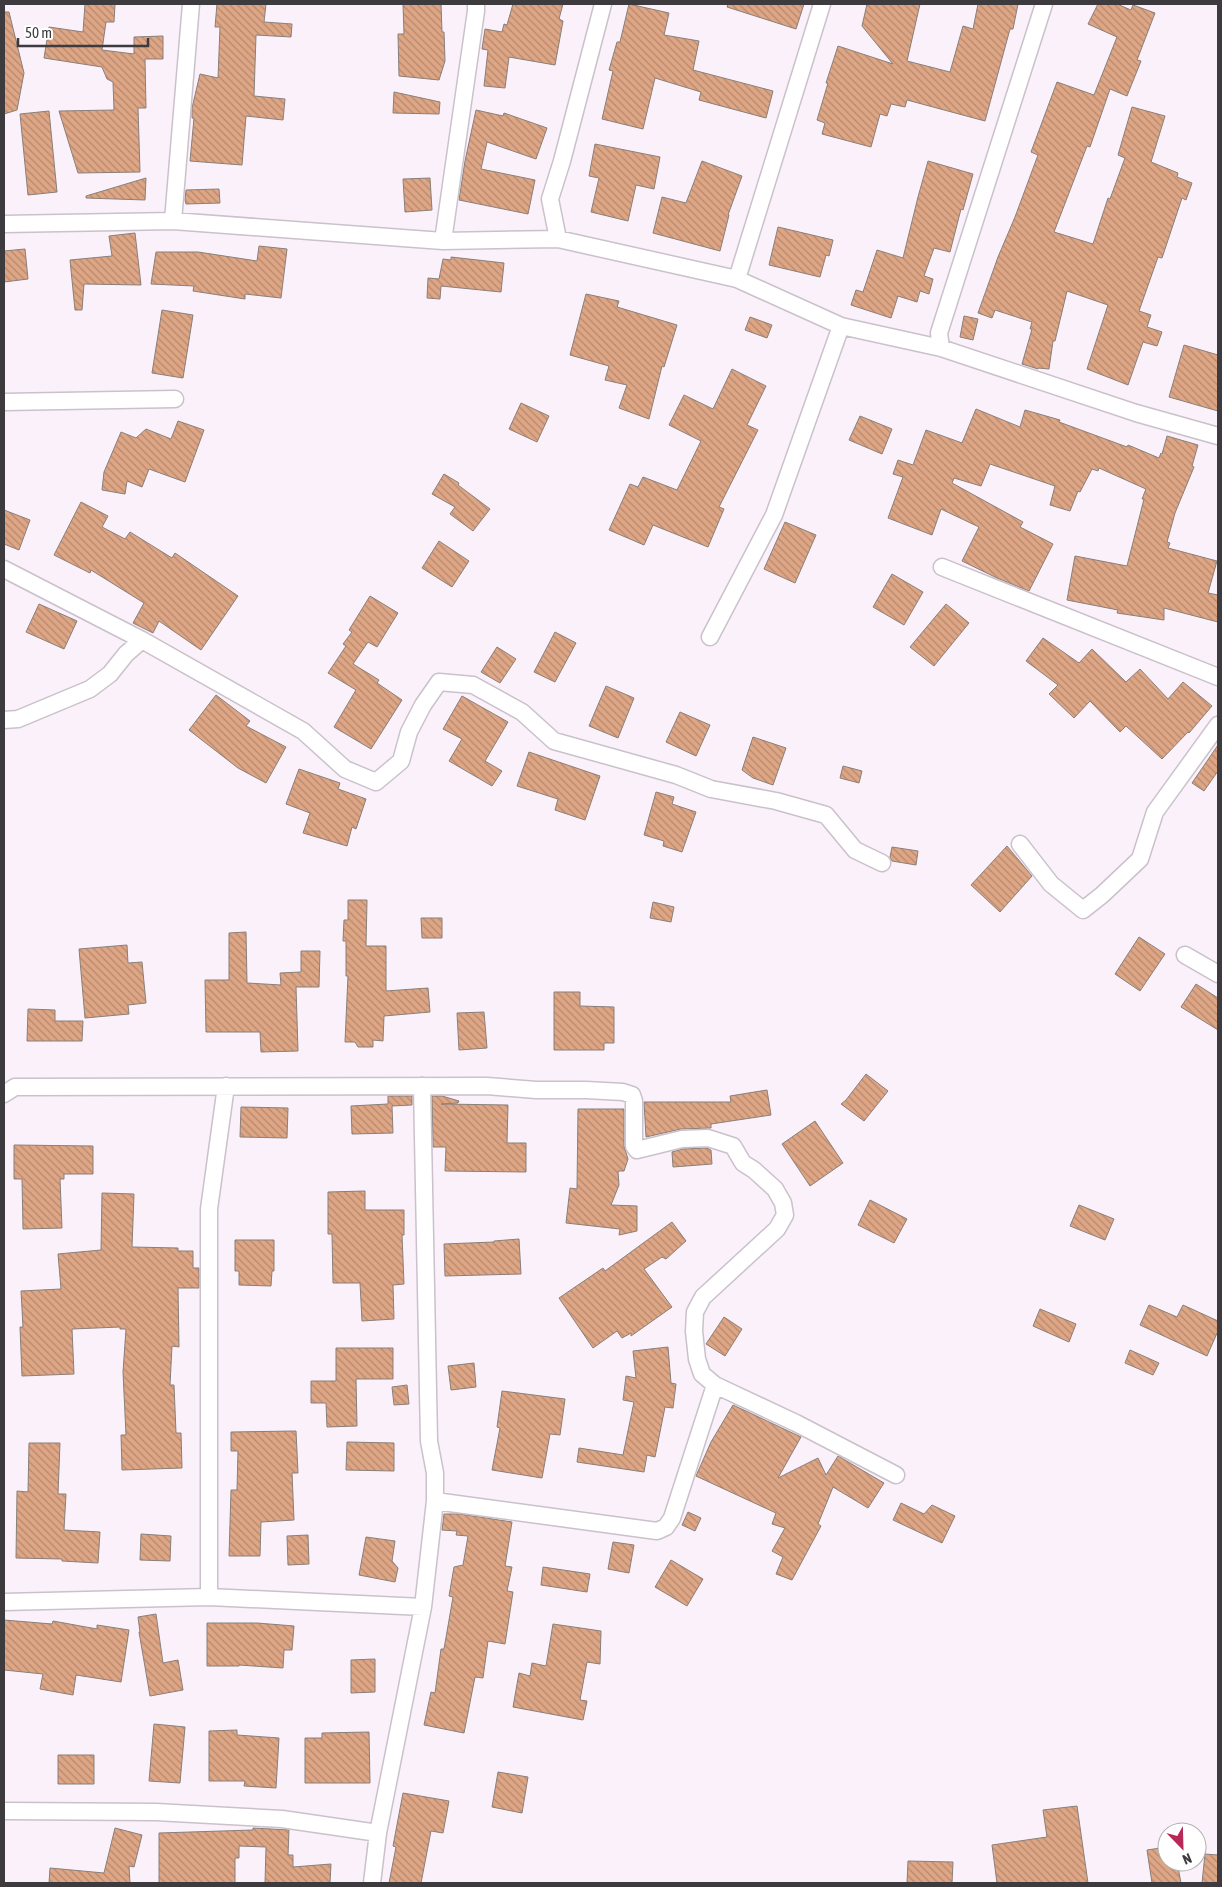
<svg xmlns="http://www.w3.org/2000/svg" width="1222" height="1887" viewBox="0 0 1222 1887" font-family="'Asap Condensed',sans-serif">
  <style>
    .building { fill: url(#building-back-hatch); stroke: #8a7f79 }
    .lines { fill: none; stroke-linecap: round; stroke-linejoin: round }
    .street-casing { stroke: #cac1cb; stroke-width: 19 }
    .street { stroke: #fff; stroke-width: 16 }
  </style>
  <defs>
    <pattern id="building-back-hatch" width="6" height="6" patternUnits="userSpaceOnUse" patternTransform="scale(1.25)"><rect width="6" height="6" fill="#dea685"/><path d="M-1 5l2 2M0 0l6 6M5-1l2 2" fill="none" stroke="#b5886e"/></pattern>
  </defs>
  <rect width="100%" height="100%" fill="#faf1fb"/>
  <path class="building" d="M85 4H115L114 22H106L102 50 134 54V37L163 36V59H145L146 108H138L140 172 78 173 59 111 114 110 113 82 107 79 102 67 44 58 49 27 83 32Z
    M217 4H266L264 22 292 24 291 37 256 35 254 96 285 99 283 120 246 116 242 165 190 161 194 118H192V108L200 74 218 78 220 27H215Z
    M403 4H441L442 32H444L445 61 439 80 399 76 398 34H404Z
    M513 4H563L559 19 563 21 555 65 509 57 505 88 484 86 488 50 482 49 485 29 502 32 504 24 507 25Z
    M629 4 669 13 664 35 699 41 693 70 773 91 766 118 699 100 701 92 655 78 643 129 602 119 613 71 609 70 617 42H620Z
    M728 4H804L796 29 727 7Z
    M867 4H920L907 61 950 72 963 26 973 29 978 4H1018L1013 29H1010L985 121 907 100 905 107 891 104 887 116 880 114 871 147 822 134 825 123 817 120 828 83H826L838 46 893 64 862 26Z
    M1098 4H1117L1131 10 1133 5 1155 13 1137 60 1141 61 1127 96 1110 89 1090 147 1087 146 1054 232 1093 244 1108 198 1110 199 1125 158 1118 155 1132 107 1165 116 1151 162 1178 173 1177 177 1192 183 1186 200 1182 198 1162 258 1158 257 1139 311 1151 315 1147 327 1162 332 1157 346 1143 342 1128 385 1087 369 1108 305 1067 291 1055 341H1053L1049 369 1038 368V369L1022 364 1032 329H1030L1032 322 995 310 992 318 978 313 998 257 1015 217 1038 155 1031 152 1057 82 1094 95 1117 37 1088 24Z
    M4 12H9L24 73 17 110 4 114Z
    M394 92 440 102 439 114 393 113Z
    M476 110 503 116 504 113 547 128 536 159 487 142 481 169 535 180 528 214 459 200 465 161Z
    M49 111 57 192 28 195 20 114Z
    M595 144 660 157 654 189 636 185 628 221 591 212 599 178 589 176Z
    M702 161 742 176 728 215H729L720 251 653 233 662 197 686 203Z
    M928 161 973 174 963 210 961 209 950 252 934 248 924 276 933 279 929 294 920 291 917 302 898 296 891 318 851 305 856 290 863 292 877 250 903 258 918 197Z
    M146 178 145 200 86 198V196Z
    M430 178 432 210 405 212 403 179Z
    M219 189 220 203 186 204 185 200 186 190Z
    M778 227 833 240 829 256 826 255 820 277 769 265Z
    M135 233 141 285 84 284 82 310H75L70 260 112 256 109 236Z
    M259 246 287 249 281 298 245 294V299L193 291 194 286 151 284 156 252H198L257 261Z
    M25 249 28 279 4 282V251Z
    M451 257 504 263 501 292 441 286 440 299 427 298 428 278 439 279 443 259 451 260Z
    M586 294 619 301 617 307 677 325 664 367 662 366 649 419 619 408 627 385 605 380 609 366 570 355Z
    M162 310 193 315 183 378 152 373Z
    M964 316 978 319 973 340 960 337Z
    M750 317 772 325 767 338 745 330Z
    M1184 345 1218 355V411L1169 397Z
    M732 369 766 386 747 425 758 430 719 507 724 509 708 547 653 525 644 545 609 530 630 484 638 487 643 477 677 490 701 441 669 425 684 395 713 409Z
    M521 403 549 416 537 442 509 429Z
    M976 409 1020 427 1025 410 1060 420 1059 422 1127 447 1128 445 1159 458 1161 453 1162 454 1167 436 1198 445 1192 466 1194 467 1175 513 1167 542 1170 543 1168 548 1217 561 1208 593 1218 595V622L1164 608V620L1117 613 1118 610 1067 600 1075 556 1127 566 1144 499H1142L1146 489 1099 468 1098 471 1092 469 1080 492 1078 491 1070 511 1050 505 1055 486 990 464 981 486 954 478 952 483 1023 522 1020 527 1053 544 1029 591 997 578 962 561 979 527 941 509 932 535 888 518 903 477 893 474 898 460 913 465 926 430 962 443Z
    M860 416 892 429 882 454 849 440Z
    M178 421 204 430 185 482 149 469 142 487 127 481 125 494 102 490 104 472 121 432 136 438 146 429 171 439Z
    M444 474 459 483 458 485 490 509 473 531 450 514 455 507 432 494Z
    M81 502 108 516 102 527 125 539 130 532 172 558 175 553 238 596 201 650 159 621 153 633 133 623 144 603 91 570 90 573 54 555Z
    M4 510 30 520 19 550 4 544Z
    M785 522 816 535 795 583 764 569Z
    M439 541 469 561 452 587 422 568Z
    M892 574 923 592 904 625 873 607Z
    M370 596 398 613 377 647 368 642 353 664 379 680 377 683 402 700 371 749 334 727 356 690 328 673 346 646 343 644 352 632 349 630Z
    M39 604 77 621 64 649 26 632Z
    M946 604 969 623 934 666 910 647Z
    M555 632 576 643 555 682 534 672Z
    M1043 638 1079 663 1092 649 1126 682 1140 669 1168 699 1183 682 1212 706 1189 733 1188 732 1162 759 1126 726 1120 732 1090 701 1074 718 1049 694 1058 685 1026 661Z
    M497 647 516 659 500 683 481 672Z
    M606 686 634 698 618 738 589 726Z
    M216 695 250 721 246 726 286 747 266 783 238 768 189 730Z
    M462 696 508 722 485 761 502 771 492 786 449 761 462 739 443 729Z
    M680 712 710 725 696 756 666 742Z
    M753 737 786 748 773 785 753 778 742 770Z
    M1218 745V771L1204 791 1192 783Z
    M529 752 600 776 585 820 555 810 558 799 517 786Z
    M843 766 862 771 859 783 840 778Z
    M299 769 340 783 338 789 366 799 356 829 352 827 347 846 303 833 310 813 286 804Z
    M656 792 674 797 672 804 696 812 682 852 663 846 664 841 644 835Z
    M1007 846 1032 876 1000 912 971 885Z
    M892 847 918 851 916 865 892 861 890 857Z
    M348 900H367L366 946H386V991L428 988 430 1012 384 1016 383 1041 373 1040V1047H358L355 1042H345L348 976H346V941H343L344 920H348Z
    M653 902 674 907 671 922 650 918Z
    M421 918H442V938H422Z
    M246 932 247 983 281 985 280 973 301 972V951H320L319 987H296L298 1051 261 1052 260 1032H206L205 980H229V933Z
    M1139 937 1165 954 1140 991 1115 974Z
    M127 945 128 963 142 962 146 1003 128 1005 129 1014 85 1018 79 949Z
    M1196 984 1218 998V1030L1181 1007Z
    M554 992H580V1006L614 1007V1043H604V1050H554Z
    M28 1009 55 1010V1021H83L82 1041H27Z
    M484 1012 487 1048 459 1050 457 1013Z
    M866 1074 888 1091 864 1121 841 1104 846 1100Z
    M767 1090 771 1115 711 1124V1128L681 1129 646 1137 644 1102H731L730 1096Z
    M388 1096H412V1105L392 1106 393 1133 352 1134 351 1106 388 1104Z
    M432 1096H442L459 1101 458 1103 441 1104 508 1105 507 1143H526V1172L445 1171 446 1147H433Z
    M241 1107 288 1108 287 1138 240 1137Z
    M578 1109H624V1146L628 1159 624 1171H618L619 1185 611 1205 637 1206V1231L619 1235 620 1229 566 1223 570 1188 577 1189Z
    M815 1121 843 1163 810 1186 782 1144Z
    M14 1145 93 1146V1174H64V1179H60L62 1228 23 1229 22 1179H14Z
    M707 1148 711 1150 712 1164 673 1167 672 1152 683 1149Z
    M365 1191V1210H404V1235H402L404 1284 393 1285 394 1319 362 1321 360 1283H333L332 1234H328V1192Z
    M102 1193 134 1194 132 1247 178 1248V1251H193V1268H199V1288H178L179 1347 172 1346 170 1385H174L176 1433H181L182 1468 122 1470 121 1435H126L123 1372 126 1329H120V1327L72 1329 74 1374 22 1376 20 1327H23L21 1291 61 1289 58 1254 101 1250Z
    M870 1200 907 1219 894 1243 858 1225Z
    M1079 1205 1114 1219 1105 1240 1070 1226Z
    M672 1222 686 1241 666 1259 662 1257 644 1269 672 1307 631 1336V1333L622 1338 617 1331 593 1348 559 1298 603 1268 605 1271Z
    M519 1239 521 1274 445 1276 444 1244 494 1242V1241Z
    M235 1240H274V1271H272L271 1286 239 1285V1271H235Z
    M1149 1305 1177 1317 1183 1305 1218 1321V1331L1207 1356 1140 1325Z
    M1040 1309 1076 1324 1069 1342 1033 1326Z
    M724 1317 742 1329 725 1356 706 1344Z
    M668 1347 671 1383 676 1384 673 1408 665 1407 655 1457 647 1455 644 1472 577 1462 579 1448 623 1455 634 1402 623 1400 626 1376 636 1378 633 1351Z
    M336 1348H393V1379H356L357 1426 327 1427 326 1403H311V1381H336Z
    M1130 1350 1159 1363 1153 1375 1125 1363Z
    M474 1363 476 1387 451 1390 448 1366Z
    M407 1385 409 1404 394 1405 392 1387Z
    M502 1391 565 1399 560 1435 550 1434 542 1478 492 1470 500 1428 497 1427Z
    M733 1405 801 1437 778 1478 818 1458 826 1475 838 1456 884 1483 868 1508 833 1487 818 1524 821 1526 792 1580 776 1574 783 1557 772 1551 785 1528 772 1524 776 1513 696 1476 711 1442Z
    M296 1431 298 1473H292L294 1520 261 1522 260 1556H229L231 1490H237L238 1451H231V1432Z
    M347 1442 394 1443V1471L346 1470Z
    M29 1443H60L58 1494H66L64 1530 100 1532 98 1563 62 1561V1559L16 1558 17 1491 28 1492Z
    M901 1503 924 1514 932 1505 955 1516 942 1543 893 1520Z
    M688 1512 701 1518 695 1531 682 1525Z
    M444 1514H460L512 1522 505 1566 512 1567 507 1591 513 1592 505 1644 488 1641 483 1678 475 1677 464 1733 424 1725 431 1692 435 1693 441 1649H444L453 1597 449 1596 454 1567 463 1565 468 1536 456 1535 457 1531 442 1530Z
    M141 1534 171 1536 170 1561 140 1560Z
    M308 1535 309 1564 288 1565 287 1536Z
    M366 1537 395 1541 392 1561 398 1568 395 1582 359 1575Z
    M613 1542 634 1545 629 1573 608 1569Z
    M671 1560 703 1579 687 1606 655 1587Z
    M543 1567 590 1574 587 1592 541 1585Z
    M156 1614 163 1663 178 1660 183 1690 150 1696 139 1632H140L138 1617Z
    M4 1620 52 1624 53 1621 97 1629V1625L129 1630 121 1682 76 1675 73 1695 40 1689 43 1674 4 1670Z
    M207 1623H257L294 1626 292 1650H284L283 1668 239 1665V1666H207Z
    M553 1624 601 1631 600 1664 587 1662 580 1700 587 1701 583 1720 513 1707 519 1673 530 1676 532 1663 546 1666Z
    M375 1659V1692L351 1693V1660Z
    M154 1724 185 1727 180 1783 149 1781Z
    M237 1730V1735L279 1738 276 1788 244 1786 245 1781H209V1731Z
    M369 1732 370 1783H305V1738H322V1733Z
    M58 1755H94V1784H58Z
    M498 1772 528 1777 522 1813 492 1807Z
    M403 1793 449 1801 443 1833 431 1831 421 1883H389L396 1847 393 1846Z
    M1077 1806 1088 1883H997L992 1845 1047 1837 1043 1810Z
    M115 1828 142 1835 134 1867 129 1866 130 1883H49L50 1868 104 1873Z
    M253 1828 289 1830 288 1855H293V1867L331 1864 330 1883H265L266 1847 239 1846V1858H235V1883H159V1833L253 1830Z
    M1167 1847V1862H1177L1181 1883H1152L1147 1850Z
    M1205 1854 1218 1855V1883H1202Z
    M908 1861 953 1862 952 1883H907Z"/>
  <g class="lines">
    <defs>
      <path id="street" d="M173 221 191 4
        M4 224 173 221 443 241 558 239 737 279 841 326 941 348 1136 413 1218 436
        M558 239 550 199 562 161 603 4
        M443 241 476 11V4
        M737 279 822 4
        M941 348 939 333 1044 4
        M4 402 175 399
        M942 567 1218 677
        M4 569 142 640 303 731 345 769 376 782 401 761 409 732 423 705 439 682 473 685 522 712 554 741 676 775 711 789 776 801 826 815 855 850 882 863
        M710 637 774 515 841 326
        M4 720 18 719 90 689 110 674 126 654 142 640
        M1020 844 1051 884 1083 910 1102 895 1140 859 1155 812 1218 725
        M1185 955 1218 974
        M4 1094 15 1087 487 1086 536 1090H586L623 1092 632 1095 634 1101V1146L637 1150 682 1139 708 1138 733 1146 743 1163 754 1170 775 1189 783 1203 785 1215 777 1229 703 1297 695 1312 694 1331 697 1359 702 1374 715 1385 796 1423 896 1475
        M435 1501 657 1531 666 1527 672 1518 715 1385
        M209 1597V1209L226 1086
        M4 1602 209 1597 423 1607
        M4 1811 156 1812 282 1819 378 1833
        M372 1883 378 1833 423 1607 435 1501V1473L429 1441 422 1086"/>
    </defs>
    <use href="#street" class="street-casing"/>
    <use href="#street" class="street"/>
  </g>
  <rect width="1222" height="1887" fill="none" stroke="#3e3b3f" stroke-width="10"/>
  <g transform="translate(1182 1847) rotate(157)"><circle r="24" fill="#ffffff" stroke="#b2b1b2"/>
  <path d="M0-4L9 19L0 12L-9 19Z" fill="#b82958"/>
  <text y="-8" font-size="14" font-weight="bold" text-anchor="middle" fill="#3e3b3f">N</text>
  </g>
  <path d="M18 38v8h130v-8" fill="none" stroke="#3e3b3f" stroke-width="2.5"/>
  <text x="25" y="38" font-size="15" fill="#3e3b3f" stroke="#ffffff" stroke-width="4" paint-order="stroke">50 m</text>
</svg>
